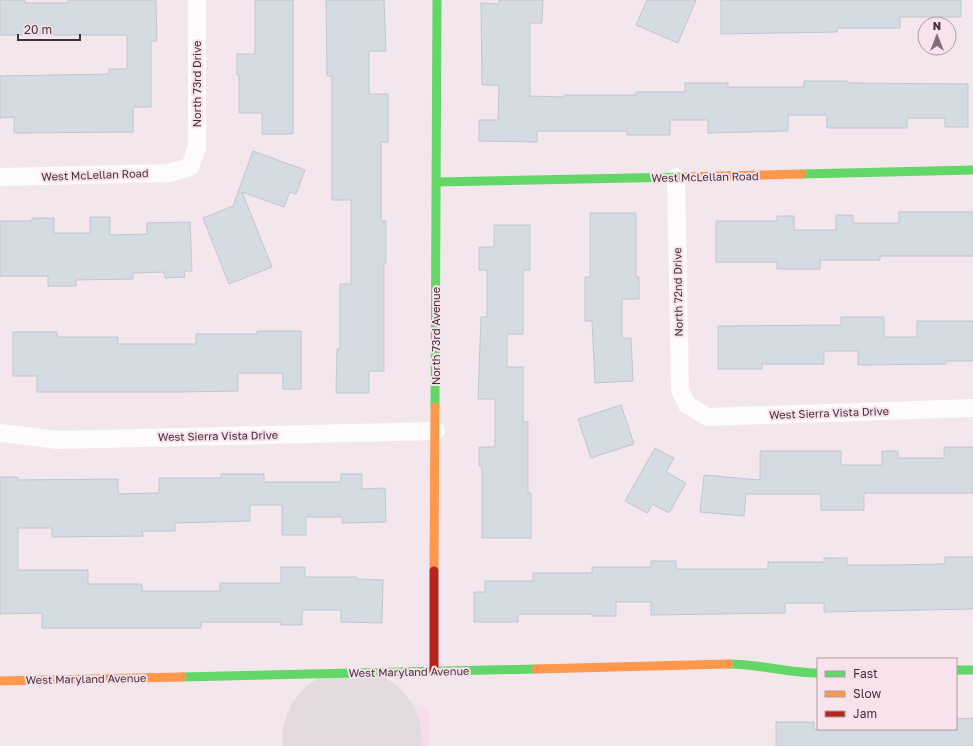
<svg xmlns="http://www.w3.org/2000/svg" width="973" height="746" viewBox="0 0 973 746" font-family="'Golos Text',sans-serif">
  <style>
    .built { fill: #f7dde9 }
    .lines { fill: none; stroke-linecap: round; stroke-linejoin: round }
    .runway { stroke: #e2dade; stroke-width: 139 }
    .building { fill: #d5dbe3; stroke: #c1c6ce }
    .street { stroke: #fdfbfc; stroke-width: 18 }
    .fast { stroke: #63d668; stroke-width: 9 }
    .slow { stroke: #ff974d; stroke-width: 9 }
    .jam { stroke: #b3261e; stroke-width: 9 }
    .labels { text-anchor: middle; stroke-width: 4; stroke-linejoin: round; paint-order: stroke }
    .street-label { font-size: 11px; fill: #442f39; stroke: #f8e2ec }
  </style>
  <rect width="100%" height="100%" fill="#f3e7ed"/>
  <path class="built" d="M324 706 429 707V746H323Z"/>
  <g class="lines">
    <path class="runway" d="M352 739V746"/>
  </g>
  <path class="building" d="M0 0H25V3H68V0H156L157 41H151V107H133V132L14 133V117L0 118V76L109 74V69H127V35H0Z
    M255 0H293V134H262V113H239V75H237V54H255Z
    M326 0H384L386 51H369V94H388V142H381V221H386V263H384V371H369V393H336L337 349H340V284H351V200H332V77L327 75Z
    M499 0H543L542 23H530V96L564 97V95H636V92H685V83H728V87H804V81H848V83L968 84V127H945V118H907V128H827V115H788V131L708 133V120H670V135H627V131H537V142L479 141V120H498L499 85H482L481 3 499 4Z
    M647 0H696L678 43 636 25Z
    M721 0H961V17H900V28H837V32L721 34Z
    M253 151 305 170 296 194 290 192 284 207 242 192 272 267 229 284 203 218 233 206Z
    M899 212H973V256H880V260H820V269H777V262H716V221H777V216H794V230H836V215H853V223H899Z
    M590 213H636V277H639V299H622V338H631L633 381 595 383 592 321H585V277H590Z
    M90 217H110V235L147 234V223L190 222 192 271H184L185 277 165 278 164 272 133 273V279L76 280V286H48V276H0V221H32V218H54V233H90Z
    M494 225H530V270H523V334H507V367H523V422H528V493H531V538H482V466H479V447H495V399H478L481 317H487V270H479V247H494Z
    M841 317H884V337H917V321H973V361H946V364L858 365V351H824V364H762V369H718V326L841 325Z
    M257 331H301V389H283V373H238V391L179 392H37V376H13V332H57V337H118V344H196V334H257Z
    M621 405 634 444 591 458 578 419Z
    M944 447H973V493H864V510H821V494H746L744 516 700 512 704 475 760 480V451H841V465H882V451H898V458H944Z
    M655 448 674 458 666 472 686 483 669 513 653 504 647 513 625 501Z
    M221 474H264V482H341V474H362V489L385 488 386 522 342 523V517H306V535H282V505H250V521L175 523V531H142L143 536 52 537V528H18V570H88V584H142V591H220V583H281V567H305V577H356V579L383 580 382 623 341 622V610H302V625H281V622H201V628H42V613L0 614V477H18V480L118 479V494L159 493V478H221Z
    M945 557H973V609L824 612V603H785V613L651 615V602H616V616H592V614H518V622H474V592H485V581H533V573H592V567H651V561H676V569H768V562H824V558H847V565H885L945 564Z
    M973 718V746H776V722H814V729H956V719Z"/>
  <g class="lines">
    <path class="street" d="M0 177 169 173 190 167 197 147V0
      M676 177 680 390 687 405 708 417 973 408
      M0 433 58 440 436 431"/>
    <path class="fast" d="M802 174 973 170
      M437 182 681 177
      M435 407 437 0
      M729 664C759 664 788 673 818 673
      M956 670H973
      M182 677 536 669"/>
    <path class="slow" d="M681 177 802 174
      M434 571 435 407
      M536 669 729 664
      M0 681 182 677"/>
    <path class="jam" d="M434 671V571"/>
  </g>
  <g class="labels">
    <g class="street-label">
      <text transform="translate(197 84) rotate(-90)" y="4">North 73rd Drive</text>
      <text transform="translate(95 175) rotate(-2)" y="4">West McLellan Road</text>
      <text transform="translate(705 177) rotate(-1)" y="4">West McLellan Road</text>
      <text transform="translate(678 292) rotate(-91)" y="4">North 72nd Drive</text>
      <text transform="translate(436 336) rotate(-90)" y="4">North 73rd Avenue</text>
      <text transform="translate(829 413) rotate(-2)" y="4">West Sierra Vista Drive</text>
      <text transform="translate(218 436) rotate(-1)" y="4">West Sierra Vista Drive</text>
      <text transform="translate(409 672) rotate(-1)" y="4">West Maryland Avenue</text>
      <text transform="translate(86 679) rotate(-1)" y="4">West Maryland Avenue</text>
    </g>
  </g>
  <rect x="817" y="658" width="140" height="72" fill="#f8e2ec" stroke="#b09aa4"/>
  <rect x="825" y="671" width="20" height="6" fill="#63d668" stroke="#b09aa4"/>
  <text x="853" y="678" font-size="12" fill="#442f39">Fast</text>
  <rect x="825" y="691" width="20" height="6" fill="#ff974d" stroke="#b09aa4"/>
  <text x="853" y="698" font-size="12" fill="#442f39">Slow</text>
  <rect x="825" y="711" width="20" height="6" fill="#b3261e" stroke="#b09aa4"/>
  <text x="853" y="718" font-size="12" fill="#442f39">Jam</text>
  <g transform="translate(937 36)"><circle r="19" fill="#f8e2ec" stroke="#b09aa4"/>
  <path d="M0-3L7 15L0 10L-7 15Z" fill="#816f78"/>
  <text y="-6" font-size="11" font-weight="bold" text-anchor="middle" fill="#442f39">N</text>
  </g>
  <path d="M18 34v6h62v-6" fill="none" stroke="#442f39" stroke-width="2"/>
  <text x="24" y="34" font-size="12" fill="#442f39" stroke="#f8e2ec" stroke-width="3" paint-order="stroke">20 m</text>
</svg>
